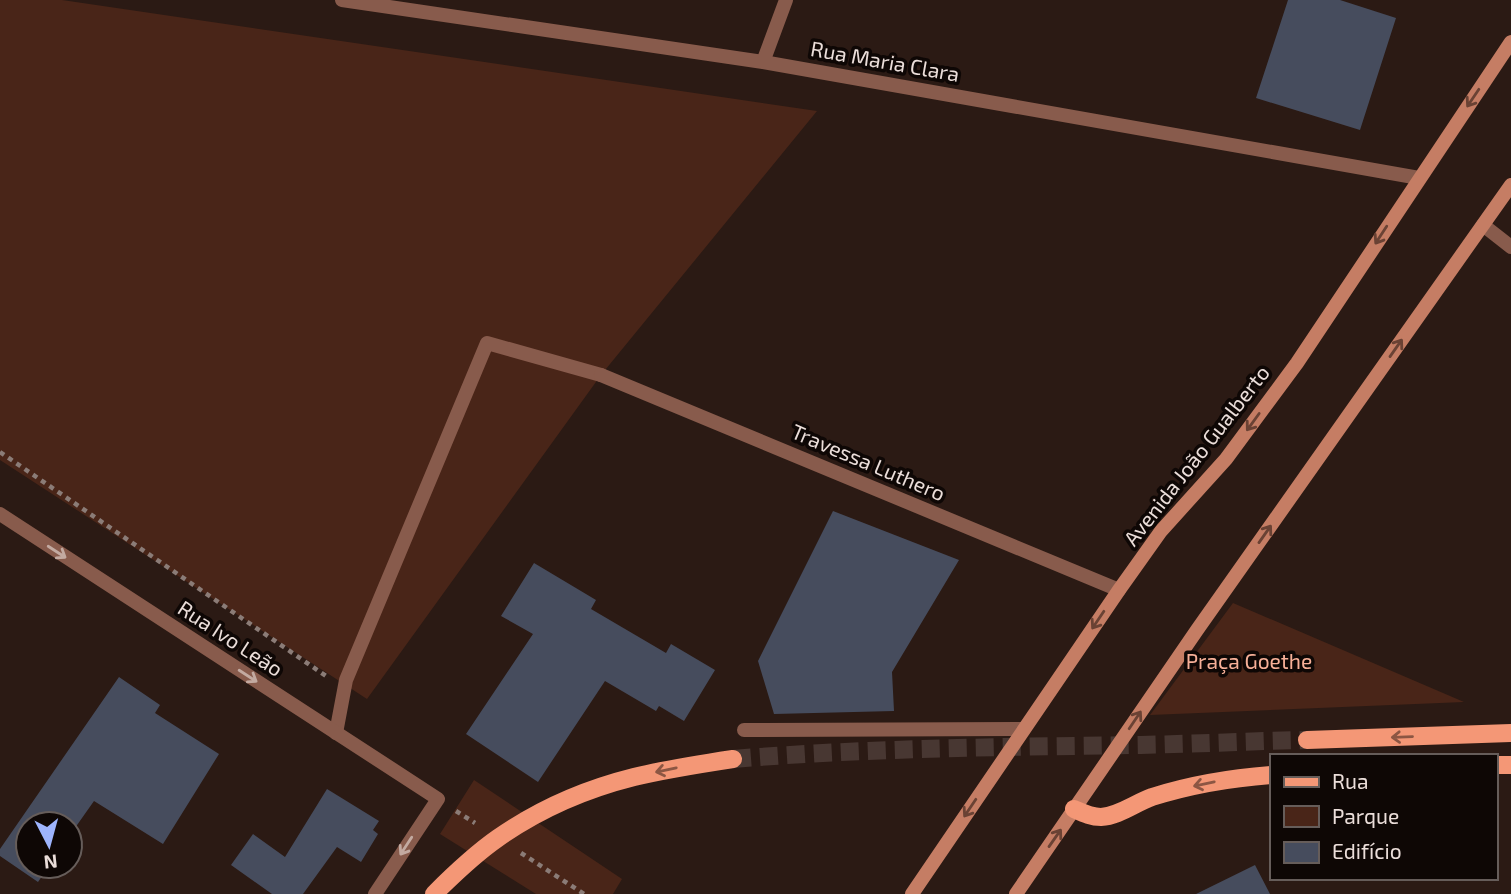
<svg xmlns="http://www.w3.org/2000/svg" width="1511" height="894" viewBox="0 0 1511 894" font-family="'Exo 2',sans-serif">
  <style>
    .green { fill: #492518 }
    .building { fill: #464c5d }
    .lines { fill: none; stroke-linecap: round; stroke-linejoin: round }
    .primary-tunnel { stroke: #483732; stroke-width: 18; stroke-dasharray: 18 9; stroke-linecap: butt }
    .path { stroke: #8b7c77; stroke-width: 4.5; stroke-dasharray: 5 5; stroke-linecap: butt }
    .lane { stroke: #885b4c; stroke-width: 14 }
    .street { stroke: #885b4c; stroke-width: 14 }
    .secondary { stroke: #c57d64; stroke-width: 14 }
    .primary { stroke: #f49776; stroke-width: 18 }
    .oneway { stroke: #6a4234 }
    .oneway2 { stroke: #c3aaa1 }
    .oneway3 { stroke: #8c5643 }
    .labels { text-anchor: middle; stroke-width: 7; stroke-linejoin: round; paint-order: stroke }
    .street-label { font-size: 21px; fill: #ebdeda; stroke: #0e0705 }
    .park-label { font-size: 21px; fill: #f7b098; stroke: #0e0705 }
  </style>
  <rect width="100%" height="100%" fill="#2b1a14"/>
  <path class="green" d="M0 0H62L817 111 601 375 367 699 0 460Z
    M1233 603 1464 702 1150 715Z
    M474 780 622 879 613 894H536L440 834Z"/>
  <path class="building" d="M1288 0H1340L1396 18 1360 130 1256 98Z
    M833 511 959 560 892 672 894 711 774 714 758 661Z
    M534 563 596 600 591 609 666 653 671 644 715 670 684 721 659 706 656 711 605 681 538 782 466 734 533 634 501 616Z
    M119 677 160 705 155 713 219 754 163 844 94 801 70 835V824H28V866H49L38 882 0 856V849Z
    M327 789 379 821 373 830 378 834 361 862 337 847 303 894H272L231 865 253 834 285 857Z
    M1255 865 1270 894H1196Z"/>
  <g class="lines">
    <path class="primary-tunnel" d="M733 759C868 748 1003 747 1137 745 1194 744 1251 741 1307 740"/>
    <path class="path" d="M0 452 326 676
      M456 811 475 823
      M521 853 584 894"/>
    <path class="lane" d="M1483 225 1511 247
      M336 733 346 680 487 343 601 375"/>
    <path class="street" d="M342 0 763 62 1419 178
      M763 62 786 0
      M601 375 1119 590
      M0 514 438 799 375 894
      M744 730 1023 729"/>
    <path class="secondary" d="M912 894 1119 590 1161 531 1226 459 1297 363 1511 42
      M1016 894 1197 630 1511 185"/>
    <path class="primary" d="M1307 740 1511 733
      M1495 765H1511
      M1074 809C1083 813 1091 817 1101 817 1119 816 1135 803 1152 797 1190 785 1231 778 1271 775
      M434 894C454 874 475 854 498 838 538 810 586 789 634 777 667 769 700 764 733 759"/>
  </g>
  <defs><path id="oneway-shaft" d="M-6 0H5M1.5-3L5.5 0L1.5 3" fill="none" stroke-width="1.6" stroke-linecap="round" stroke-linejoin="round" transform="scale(1.75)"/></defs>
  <g class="oneway">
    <use href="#oneway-shaft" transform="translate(1473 98) rotate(124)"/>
    <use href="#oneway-shaft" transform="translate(1381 235) rotate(123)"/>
    <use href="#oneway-shaft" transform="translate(1396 348) rotate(-55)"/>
    <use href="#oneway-shaft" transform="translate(1253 422) rotate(126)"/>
    <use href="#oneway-shaft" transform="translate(1265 534) rotate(-55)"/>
    <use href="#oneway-shaft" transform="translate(1098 620) rotate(124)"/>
    <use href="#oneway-shaft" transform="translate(1135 720) rotate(-56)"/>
    <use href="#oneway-shaft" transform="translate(970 808) rotate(124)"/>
    <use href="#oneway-shaft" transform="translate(1055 838) rotate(-55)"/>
  </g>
  <g class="oneway2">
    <use href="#oneway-shaft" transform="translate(57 552) rotate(33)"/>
    <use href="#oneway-shaft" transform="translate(248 676) rotate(33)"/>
    <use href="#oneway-shaft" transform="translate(406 846) rotate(123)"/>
  </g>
  <g class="oneway3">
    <use href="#oneway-shaft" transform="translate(1402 737) rotate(178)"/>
    <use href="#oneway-shaft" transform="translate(666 770) rotate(168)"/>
    <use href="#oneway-shaft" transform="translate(1204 784) rotate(168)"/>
  </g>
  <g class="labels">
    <g class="street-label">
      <text transform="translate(885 62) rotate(10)" y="7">Rua Maria Clara</text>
      <text transform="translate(1197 456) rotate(-52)" y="7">Avenida João Gualberto</text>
      <text transform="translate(868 463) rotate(23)" y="7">Travessa Luthero</text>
      <text transform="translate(230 639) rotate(33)" y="7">Rua Ivo Leão</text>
    </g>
    <g class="park-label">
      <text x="1249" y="669">Praça Goethe</text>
    </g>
  </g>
  <rect x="1270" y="754" width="228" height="126" fill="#0e0705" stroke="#665d5a" stroke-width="2"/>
  <rect x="1284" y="777" width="35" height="10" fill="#f49776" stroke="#665d5a" stroke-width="2"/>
  <text x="1332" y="789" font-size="21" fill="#ebdeda">Rua</text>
  <rect x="1284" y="806" width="35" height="21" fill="#492518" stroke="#665d5a" stroke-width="2"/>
  <text x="1332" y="824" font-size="21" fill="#ebdeda">Parque</text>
  <rect x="1284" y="842" width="35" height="21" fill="#464c5d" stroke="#665d5a" stroke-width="2"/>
  <text x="1332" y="859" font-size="21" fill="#ebdeda">Edifício</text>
  <g transform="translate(49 845) rotate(174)"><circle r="33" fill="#0e0705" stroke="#665d5a" stroke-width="2"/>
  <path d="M0-5L12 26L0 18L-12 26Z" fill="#9db4fd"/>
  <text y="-10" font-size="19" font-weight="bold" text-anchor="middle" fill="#ebdeda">N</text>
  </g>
</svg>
